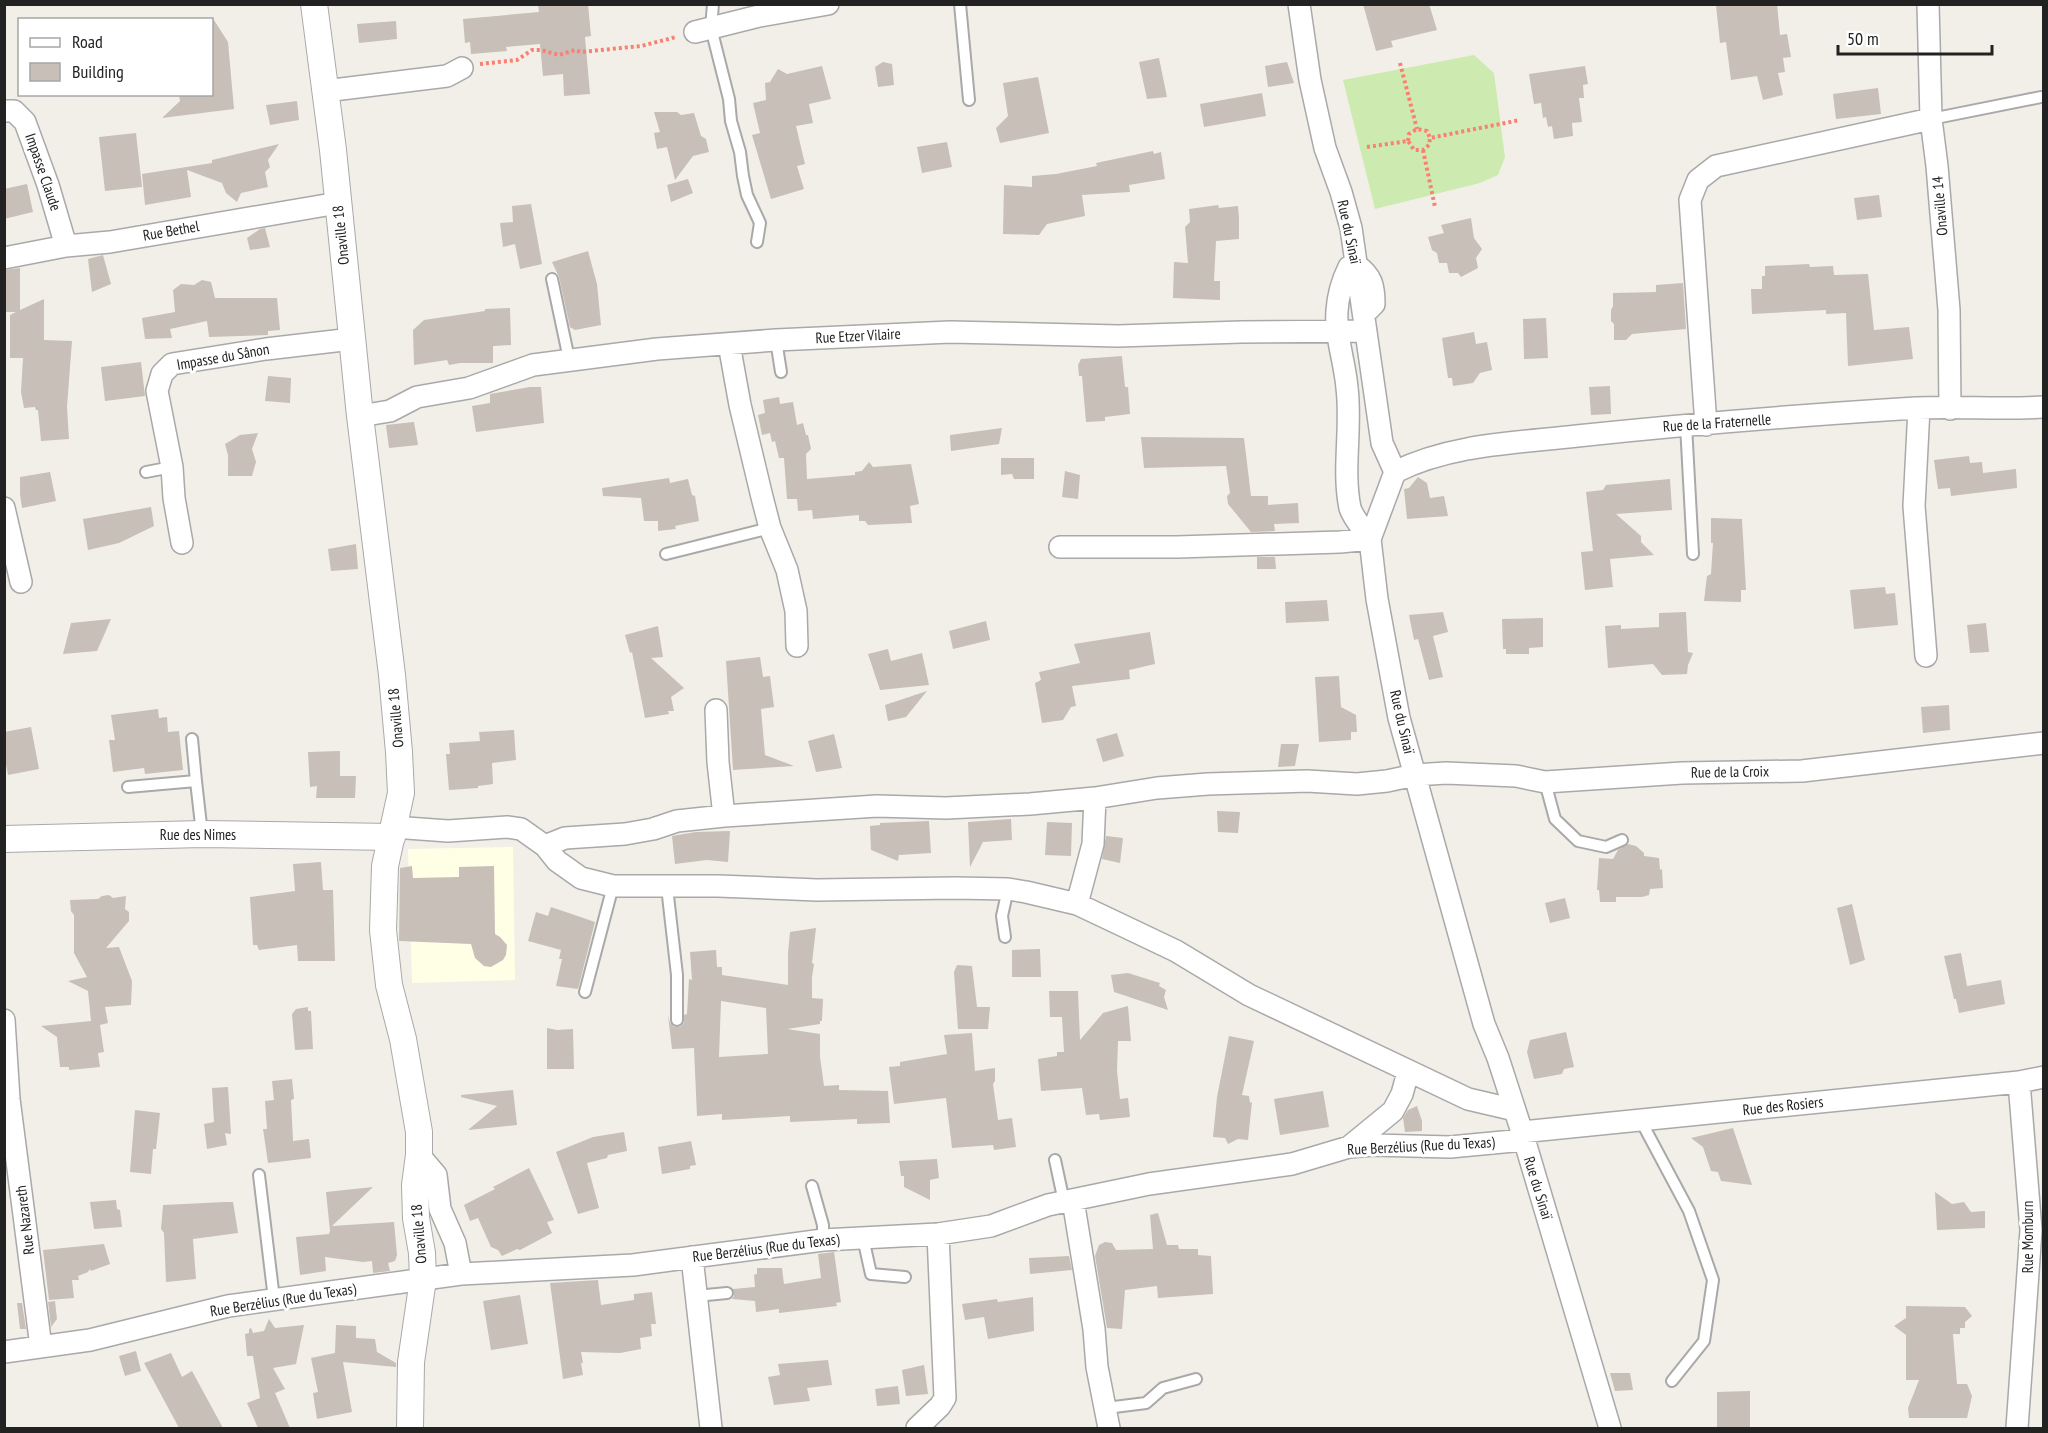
<svg xmlns="http://www.w3.org/2000/svg" width="2048" height="1433" viewBox="0 0 2048 1433" font-family="'PT Sans Narrow',sans-serif">
  <style>
    .education { fill: #ffffe5 }
    .grass { fill: #cdebb0 }
    .building { fill: #c7bfb8; fill-rule: evenodd }
    .lines { fill: none; stroke-linecap: round; stroke-linejoin: round }
    .service-casing { stroke: #a9a9a9; stroke-width: 14 }
    .minor-casing { stroke: #a9a9a9; stroke-width: 24 }
    .tertiary-casing { stroke: #a9a9a9; stroke-width: 28 }
    .path { stroke: #fa8072; stroke-width: 4; stroke-dasharray: 3 3; stroke-linecap: butt }
    .service { stroke: #fff; stroke-width: 10 }
    .minor { stroke: #fff; stroke-width: 21 }
    .tertiary { stroke: #fff; stroke-width: 26 }
    .labels { text-anchor: middle; stroke-width: 6; stroke-linejoin: round; paint-order: stroke }
    .street-label { font-size: 15px; fill: #222; stroke: #fff }
  </style>
  <rect width="100%" height="100%" fill="#f2efe9"/>
  <path class="education" d="M513 847 515 980 412 983 408 849Z"/>
  <path class="grass" d="M1474 55 1494 73 1505 157 1498 175 1480 183 1375 209 1343 80Z"/>
  <path class="building" d="M538 4H588L591 36 585 37 590 94 564 96 563 74 543 76 540 44 506 47 507 51 471 54 470 42 465 43 463 19 539 12Z
    M1363 4H1429L1437 30 1391 41 1393 47 1376 51Z
    M1729 4H1777L1780 35 1787 34 1791 57 1783 58 1785 72 1778 73 1783 95 1763 100 1757 76 1731 80 1726 42 1720 43 1716 5Z
    M212 17 228 42 234 109 162 118 180 101 179 94H212Z
    M396 21 397 39 359 43 357 24Z
    M1159 58 1167 97 1147 99 1139 62Z
    M883 62 892 64 894 85 878 87 875 67Z
    M1287 62 1294 83 1268 87 1265 66Z
    M822 66 831 99 809 104 813 123 796 126 805 164 797 166 804 189 771 199 752 135 760 133 753 103 766 100 765 83 770 82 778 69 787 74Z
    M1585 66 1588 84 1583 85 1584 98H1579L1582 122 1572 123 1573 136 1554 139 1552 126 1548 127 1546 117 1543 118 1541 103 1534 104 1529 74Z
    M1038 77 1049 133 1000 143 996 128 1008 116 1003 83Z
    M1878 88 1881 114 1836 119 1833 94Z
    M1262 93 1266 116 1204 127 1200 104Z
    M297 101 299 120 270 125 266 105Z
    M654 112H677L681 115 694 113 701 136 706 139 709 152 693 156 675 180 667 147 657 149 654 133 660 132Z
    M136 133 142 187 105 191 99 137Z
    M947 142 952 167 922 173 917 147Z
    M279 144 268 160 270 167 265 172 268 187 241 193 237 202 226 193 222 183 187 170 191 197 145 205 142 174 212 163V160Z
    M1153 151 1154 154 1161 152 1165 179 1129 185 1130 192 1082 195 1085 216 1047 224 1039 235 1003 234 1004 185 1032 187V176L1056 174 1097 166 1096 163Z
    M688 179 693 193 671 202 667 185Z
    M27 184 33 212 4 219V189Z
    M1879 195 1882 217 1857 220 1854 198Z
    M531 204 542 264 520 269 515 244 503 247 500 223 513 222 512 206Z
    M1218 205 1219 208 1238 206 1239 218V239L1216 241 1214 281H1220V300L1173 298 1174 262 1188 263 1185 227 1190 222 1189 209Z
    M1471 218 1474 238 1482 249 1476 258 1478 268 1461 277 1458 273H1449L1447 263H1439L1437 253 1432 250 1428 237 1444 233 1441 225Z
    M265 228 270 247 250 250 247 238 260 229Z
    M588 251 597 284 601 325 575 330 570 327 559 277 552 262Z
    M103 255 111 284 92 292 88 259Z
    M1809 264 1810 267 1833 266 1834 275 1868 274 1874 330 1909 327 1913 359 1848 366 1846 313 1826 314V310L1752 314 1751 289H1762V276H1765V266Z
    M20 268V310L44 299V340L72 341 67 407 69 439 41 441 38 410H36L35 407 24 408 21 392 23 358H10V315L16 312H4V270Z
    M202 280 211 282 215 298H277L280 330 268 331V335L209 337 207 321 170 329 172 338 145 339 142 318 175 312 173 290 181 284 194 285Z
    M1683 283 1686 329 1632 334 1626 340H1614V324L1611 321V310L1613 306V293L1656 292V285Z
    M510 308 511 345 493 346V363H460L449 365 447 360 414 365 413 330 424 320 485 311V309Z
    M1546 318 1548 358 1524 359 1523 319Z
    M1474 332 1476 344 1487 342 1492 370 1480 373 1473 383 1453 386 1452 378H1448L1442 338Z
    M1122 356 1125 387H1128L1130 414 1105 417V421L1086 422 1082 376H1079L1078 365 1081 359Z
    M141 362 145 396 105 401 101 367Z
    M268 376 291 378 290 403 265 401Z
    M1610 386 1611 414 1591 415 1589 387Z
    M530 387H541L544 423 476 432 472 406 490 403V394Z
    M779 397 780 404 793 402 797 425 803 423 806 435H808L811 449 806 454 807 479 855 475V472L862 471 869 462 873 467 911 464 919 504 910 506 912 523 868 525 865 521H859V515L813 519 812 510 798 511 797 499H787L784 458H779L775 441 772 442 770 433 762 435 758 415 765 413 763 400Z
    M414 422 418 445 389 448 386 425Z
    M1002 428 999 444 951 451 950 435Z
    M258 433 252 449 256 462 252 476H228V455L225 444 240 435Z
    M1141 437 1244 438 1251 496H1268V505L1298 503 1299 523 1274 524 1275 531 1251 532 1228 504 1227 496 1230 493 1226 466 1144 468Z
    M1969 456 1970 463 1982 462 1983 473 2016 469 2017 488 1951 496 1950 488 1938 489 1934 460Z
    M1001 458H1034V479H1014L1012 474 1001 475Z
    M1065 471 1080 475 1078 499 1062 497Z
    M50 472 56 501 22 508 20 494V477Z
    M1418 477 1427 483 1430 498 1444 496 1448 516 1407 519 1404 489 1409 488Z
    M669 478 670 483 688 479 692 495 695 496 699 521 675 526 676 529 658 531V521H644L641 498 603 496 602 488Z
    M1670 479 1672 510 1616 514 1641 536V542L1654 555 1610 559 1613 587 1585 590 1581 552 1593 551 1586 492 1603 490 1606 485Z
    M151 507 154 526 119 543 88 550 83 519Z
    M1711 518 1742 519 1746 590H1741V602L1704 601 1707 576 1711 574 1713 543H1711Z
    M356 544 358 569 331 571 328 549Z
    M1257 557H1275L1276 569H1257Z
    M1885 587 1886 594 1895 593 1898 625 1854 629 1850 590Z
    M1327 600 1329 621 1286 623 1285 602Z
    M1443 612 1448 632 1433 636 1443 677 1429 680 1418 639 1414 640 1409 615Z
    M1686 612 1688 652 1693 653 1688 665 1687 674 1662 675 1653 664 1608 668 1605 626 1621 625V629L1659 627V613Z
    M1543 618V647L1529 648V654H1506V649H1503L1502 619Z
    M111 619 97 651 63 654 71 623Z
    M986 621 990 640 953 649 949 631Z
    M1986 623 1989 652 1970 653 1967 625Z
    M658 626 663 657 651 658 684 688 671 697 674 711H668L669 714 645 718 632 652 630 653 625 635Z
    M1150 632 1155 664 1129 670 1130 679 1072 686 1076 706 1071 707 1063 720 1042 723 1035 683 1041 680 1039 672 1080 663 1074 644Z
    M888 649 891 661 922 653 929 685 880 690 868 654Z
    M760 657 763 677 770 676 774 707 761 709 765 755 794 766 733 770 726 661Z
    M1339 676 1341 707 1356 715 1357 732H1351V740L1319 742 1315 677Z
    M927 691 906 717 888 721 885 705Z
    M1949 705 1950 730 1923 733 1921 707Z
    M158 709 159 718 167 717 168 732 179 731 183 770 145 774 144 768 113 772 109 740H115L111 715Z
    M31 727 39 769 8 775 4 754V732Z
    M514 730 516 760 492 763 493 784 478 786V788L449 790 446 754H450L449 743 480 741 479 732Z
    M1117 733 1124 756 1103 762 1096 739Z
    M834 734 842 768 816 772 808 741Z
    M1281 744H1299L1295 766 1278 767Z
    M340 751V776H356L355 798H316L317 786 310 787 308 752Z
    M1217 811 1240 812 1238 833 1218 832Z
    M1011 819 1012 840 983 842 970 867 968 822Z
    M929 821 931 853 899 855 898 861 871 850 870 826 880 825V823Z
    M1047 822 1072 823 1071 856 1045 855Z
    M730 831 728 862 707 860 675 864 672 836 696 832Z
    M1106 836 1123 838 1120 863 1102 859Z
    M1628 844 1636 846 1644 853V856L1659 858 1660 870 1662 869 1663 888 1650 889 1649 895 1642 897H1616V902H1600L1599 890H1597L1599 858 1613 859 1618 850Z
    M321 862 323 890H333L335 961H298L297 945 259 950 257 945H253L250 897 295 891 293 864Z
    M412 866 413 878 459 877V867L494 866 495 934 500 937 507 945 506 955 503 960 491 967 484 966 475 958 471 944 399 941 400 868Z
    M109 895 113 898 126 896 125 909 129 912V921L106 948 119 947 132 981 131 1005 105 1007 108 1023 100 1025 104 1052 98 1053 100 1067 69 1070V1067H60L57 1037 41 1026 91 1021 88 991 68 981 87 977 74 953V915L71 911 70 900 98 899 102 896Z
    M1565 898 1570 918 1550 923 1545 903Z
    M1852 904 1865 960 1850 965 1837 908Z
    M551 907 595 922 578 989 556 986 562 959H559L561 950 528 941 536 912 548 916Z
    M816 928 812 963 814 964 812 977V998L823 999 822 1021H820V1024L787 1029 820 1034V1057L824 1086 839 1085V1090L888 1091 890 1123 857 1124V1119L790 1122V1116L722 1120V1114L697 1116 694 1048 672 1049 668 1015 670 1023 674 1027H680L684 1023V1015L687 1014 689 979 692 980 690 952 716 950 717 967H722V975L788 985V953L790 932ZM721 1001 766 1008 768 1054 719 1057Z
    M1040 949 1041 977H1012V950Z
    M1961 953 1967 986 2001 980 2005 1004 1959 1013 1956 999H1954L1944 956Z
    M957 965 972 966 977 1007H990L988 1029H958L954 972Z
    M1128 973 1160 983 1159 986 1166 990 1164 997 1168 1010 1114 992 1111 975Z
    M1049 991H1078L1080 1040 1103 1013 1128 1006 1131 1041H1118L1117 1071 1120 1099 1128 1098 1130 1117 1100 1120 1099 1114 1086 1115 1082 1088 1041 1091 1038 1059 1057 1056V1052H1064L1062 1017H1050Z
    M308 1007V1011H311L313 1049 295 1050 292 1014 296 1009Z
    M547 1028 557 1030 573 1029 574 1069H547Z
    M1566 1032 1574 1067 1564 1069 1562 1074 1534 1079 1527 1052 1530 1040Z
    M972 1033 975 1071 995 1068V1081L993 1084 998 1120 1012 1118 1016 1147 994 1150 993 1145 952 1148 946 1098 894 1104 889 1067 900 1066V1062L947 1054 944 1035Z
    M1229 1036 1254 1041 1242 1095 1249 1096 1250 1103 1252 1102 1248 1140 1238 1139 1228 1144 1225 1138 1213 1137 1217 1097Z
    M292 1079 294 1099 291 1100 293 1141 309 1139 311 1158 268 1163 263 1129H267L265 1101 274 1100 272 1081Z
    M228 1087 231 1134 225 1133 227 1145 207 1149 204 1124 214 1122 212 1088Z
    M513 1090 517 1125 468 1130 497 1106 461 1097V1095Z
    M1323 1091 1329 1127 1280 1135 1274 1099Z
    M1417 1106 1422 1121V1131L1405 1132 1403 1118 1408 1110Z
    M135 1110 160 1113 156 1149H153L151 1174 130 1172Z
    M1733 1128 1752 1185 1721 1181 1718 1172 1711 1171 1703 1147 1691 1138Z
    M624 1132 627 1151 608 1155 607 1158 587 1163 599 1208 578 1214 556 1152 593 1137Z
    M691 1141 696 1165 690 1166V1169L662 1174 658 1147Z
    M937 1159 939 1178 930 1180V1200L904 1187V1176H901L899 1161Z
    M529 1168 554 1220 547 1222 552 1233 520 1250 517 1249 502 1256 498 1250 491 1247 478 1218 470 1221 464 1205 495 1189 493 1187Z
    M373 1187 332 1226 394 1222 397 1255 395 1261 388 1263 390 1271 373 1273 372 1261 363 1262 325 1257 326 1271 300 1275 296 1237 329 1234 330 1231 326 1192Z
    M1935 1192 1952 1204 1964 1202 1971 1212 1985 1211V1228L1937 1230Z
    M116 1200 117 1209 120 1210 122 1227 94 1229 90 1202Z
    M225 1202H233L238 1233 193 1239 196 1279 166 1282 164 1233 161 1229 163 1205Z
    M1158 1213 1167 1245H1178L1179 1249H1198V1255L1211 1256 1213 1294 1158 1298 1157 1286 1125 1290 1122 1329 1107 1328 1095 1256 1099 1245 1105 1242 1112 1243 1116 1250 1153 1249 1150 1215Z
    M104 1244 110 1264 91 1271 90 1269 88 1272 78 1276 79 1280H72L74 1298 49 1300 43 1250Z
    M834 1252 841 1302 836 1303 837 1306 779 1313V1309L756 1312 755 1301 732 1299 734 1296 733 1289 755 1287 754 1275 757 1274V1268H782L784 1284 821 1278 818 1254Z
    M1069 1256 1072 1270 1030 1274 1029 1258Z
    M598 1280 601 1305 634 1300V1294L652 1292 656 1324H651L652 1336 640 1338 641 1349 620 1353 581 1352 583 1363H581L583 1375 563 1379 550 1283Z
    M520 1295 528 1344 491 1350 483 1301Z
    M1033 1297 1034 1331 988 1339 984 1317 965 1320 962 1304 997 1299 998 1302Z
    M55 1301 57 1319 51 1327 48 1302Z
    M17 1303H22L26 1329H20Z
    M1906 1306 1965 1307 1972 1316 1965 1322V1328H1960V1334H1953L1957 1384H1967L1972 1396 1967 1418H1909L1908 1408 1919 1380H1906V1335L1894 1326 1906 1318Z
    M269 1319 275 1328 304 1325 296 1364 273 1368 285 1389 275 1393 290 1428H258L247 1403 260 1398 253 1356H247L245 1334 249 1333V1329L251 1328 253 1333 264 1331Z
    M336 1325 356 1326V1338L375 1339 377 1352 396 1363V1367L343 1362 352 1412 317 1419 313 1393 318 1392 311 1358 335 1353Z
    M136 1351 141 1371 125 1376 119 1356Z
    M171 1353 182 1377 192 1371 223 1428H179L144 1363Z
    M828 1360 832 1385 807 1388 810 1401 774 1405 768 1377 780 1375 778 1364Z
    M924 1365 928 1394 906 1396 902 1370Z
    M1610 1373H1630L1633 1390 1615 1391Z
    M898 1386 900 1404 877 1406 875 1389Z
    M1750 1391V1428H1717V1392Z"/>
  <g class="lines">
    <defs>
      <path id="service" d="M713 4 711 28 729 99 731 121 740 152 743 176 747 195 760 223 757 242
        M960 4 969 100
        M1931 119 2041 97
        M552 279 569 359
        M776 340 781 372
        M1686 425 1693 554
        M146 472 172 467
        M666 554 770 528
        M196 781 202 834
        M1545 782 1555 819 1578 841 1606 847 1622 840
        M128 787 196 781 192 739
        M667 887 677 975V1020
        M1005 937 1002 916 1008 889
        M585 992 613 886
        M1641 1121 1689 1211 1713 1280 1704 1341 1672 1381
        M1055 1160 1064 1202
        M259 1175 274 1299
        M812 1186 823 1225V1240
        M863 1238 871 1274 905 1277
        M696 1296 727 1293
        M1106 1408 1146 1403 1163 1388 1196 1379"/>
      <path id="minor" d="M1299 4 1310 80 1325 148 1341 192 1351 228 1382 443 1395 472 1370 539 1377 599 1399 718 1484 1024 1498 1058 1522 1132 1610 1428
        M1928 4 1931 119 1937 166 1949 310 1950 409
        M695 32 759 16 828 4
        M325 91 447 76 462 68
        M4 111H14L25 122 48 185 66 246
        M4 258 66 246 110 242 338 203
        M729 344 740 405 762 497 770 528 787 570 796 611 797 646
        M1919 408 1914 506 1926 656
        M360 416 390 411 417 397 469 388 533 365 657 349 776 340 950 332 1118 336 1241 332 1366 331
        M1706 425 1690 200 1698 180 1716 166 1931 119
        M1395 472C1451 444 1516 443 1577 436 1690 424 1803 415 1916 408 1959 406 2001 410 2044 407
        M4 508 21 582
        M182 543 174 498 172 467 157 391 162 374 172 364 266 349 352 339
        M1060 547H1177L1340 542 1370 539C1364 530 1353 518 1350 508 1342 469 1352 428 1347 388 1345 362 1335 337 1337 311 1338 295 1342 281 1349 267L1356 265C1372 276 1374 286 1374 304L1364 314
        M716 710 718 762 724 816
        M393 827 448 831 507 827 521 829 545 846 557 861 581 878 613 886H718L817 890 955 888 1008 889 1026 892 1077 904 1113 921 1176 951 1249 995 1468 1099 1515 1110
        M545 846 565 838 625 834 653 829 677 821 724 816 877 806 946 808 1030 804 1095 798 1157 788 1208 784 1307 781 1357 784 1387 781 1415 775 1446 773 1516 776 1545 782 1682 773 1802 771 2044 743
        M1077 904 1093 844 1095 798
        M4 1020 9 1099 41 1347
        M1522 1132 2019 1082 2044 1077
        M1349 1147 1393 1111 1402 1094 1408 1072
        M419 1155 436 1175 440 1209 455 1243 461 1274
        M1073 1200 1094 1329 1097 1367 1109 1428
        M692 1257 711 1428
        M4 1352 90 1340 228 1306 461 1274 633 1265 823 1240 938 1234 991 1226 1048 1205 1149 1184 1292 1164 1349 1147 1373 1145 1450 1147 1524 1140
        M917 1428 940 1406 945 1398 938 1234
        M2017 1428 2031 1230 2019 1082"/>
      <path id="tertiary" d="M314 4 333 150 360 416 392 675 399 752 401 793 385 866 383 930 389 985 403 1039 419 1132V1155L415 1185 416 1218 422 1253 423 1279 411 1362 410 1428
        M4 839 202 834 392 837"/>
    </defs>
    <use href="#service" class="service-casing"/>
    <use href="#minor" class="minor-casing"/>
    <use href="#tertiary" class="tertiary-casing"/>
    <path class="path" d="M1400 63 1417 129
      M480 64 517 60 532 50H541L559 55 575 50 581 52 641 46 676 37
      M1408 141 1409 134 1417 129 1427 131 1430 138
      M1367 147 1408 141 1414 150H1423L1429 145 1430 138 1520 120
      M1423 150 1435 207"/>
    <use href="#service" class="service"/>
    <use href="#minor" class="minor"/>
    <use href="#tertiary" class="tertiary"/>
  </g>
  <g class="labels">
    <g class="street-label">
      <text transform="translate(43 172) rotate(71)" y="5">Impasse Claude</text>
      <text transform="translate(1940 206) rotate(-95)" y="5">Onaville 14</text>
      <text transform="translate(171 231) rotate(-10)" y="5">Rue Bethel</text>
      <text transform="translate(1349 232) rotate(78)" y="5">Rue du Sinaï</text>
      <text transform="translate(341 235) rotate(-96)" y="5">Onaville 18</text>
      <text transform="translate(858 336) rotate(-3)" y="5">Rue Etzer Vilaire</text>
      <text transform="translate(223 357) rotate(-10)" y="5">Impasse du Sânon</text>
      <text transform="translate(1717 423) rotate(-4)" y="5">Rue de la Fraternelle</text>
      <text transform="translate(396 718) rotate(-95)" y="5">Onaville 18</text>
      <text transform="translate(1402 722) rotate(77)" y="5">Rue du Sinaï</text>
      <text transform="translate(1730 772) rotate(-1)" y="5">Rue de la Croix</text>
      <text x="198" y="840">Rue des Nimes</text>
      <text transform="translate(1783 1106) rotate(-6)" y="5">Rue des Rosiers</text>
      <text transform="translate(1421 1146) rotate(-3)" y="5">Rue Berzélius (Rue du Texas)</text>
      <text transform="translate(1538 1188) rotate(73)" y="5">Rue du Sinaï</text>
      <text transform="translate(25 1220) rotate(-97)" y="5">Rue Nazareth</text>
      <text transform="translate(419 1234) rotate(-95)" y="5">Onaville 18</text>
      <text transform="translate(2028 1237) rotate(-90)" y="5">Rue Momburn</text>
      <text transform="translate(766 1248) rotate(-7)" y="5">Rue Berzélius (Rue du Texas)</text>
      <text transform="translate(283 1300) rotate(-9)" y="5">Rue Berzélius (Rue du Texas)</text>
    </g>
  </g>
  <rect width="2048" height="1433" fill="none" stroke="#222222" stroke-width="12"/>
  <rect x="18" y="18" width="195" height="78" fill="#ffffff" stroke="#a7a7a7" stroke-width="1.5"/>
  <rect x="30" y="38" width="30" height="9" fill="#ffffff" stroke="#a7a7a7" stroke-width="1.5"/>
  <text x="72" y="48" font-size="18" fill="#222222">Road</text>
  <rect x="30" y="63" width="30" height="18" fill="#c7bfb8" stroke="#a7a7a7" stroke-width="1.5"/>
  <text x="72" y="78" font-size="18" fill="#222222">Building</text>
  <path d="M1838 45v9h154v-9" fill="none" stroke="#222222" stroke-width="3"/>
  <text x="1847" y="45" font-size="18" fill="#222222" stroke="#ffffff" stroke-width="4.5" paint-order="stroke">50 m</text>
</svg>
